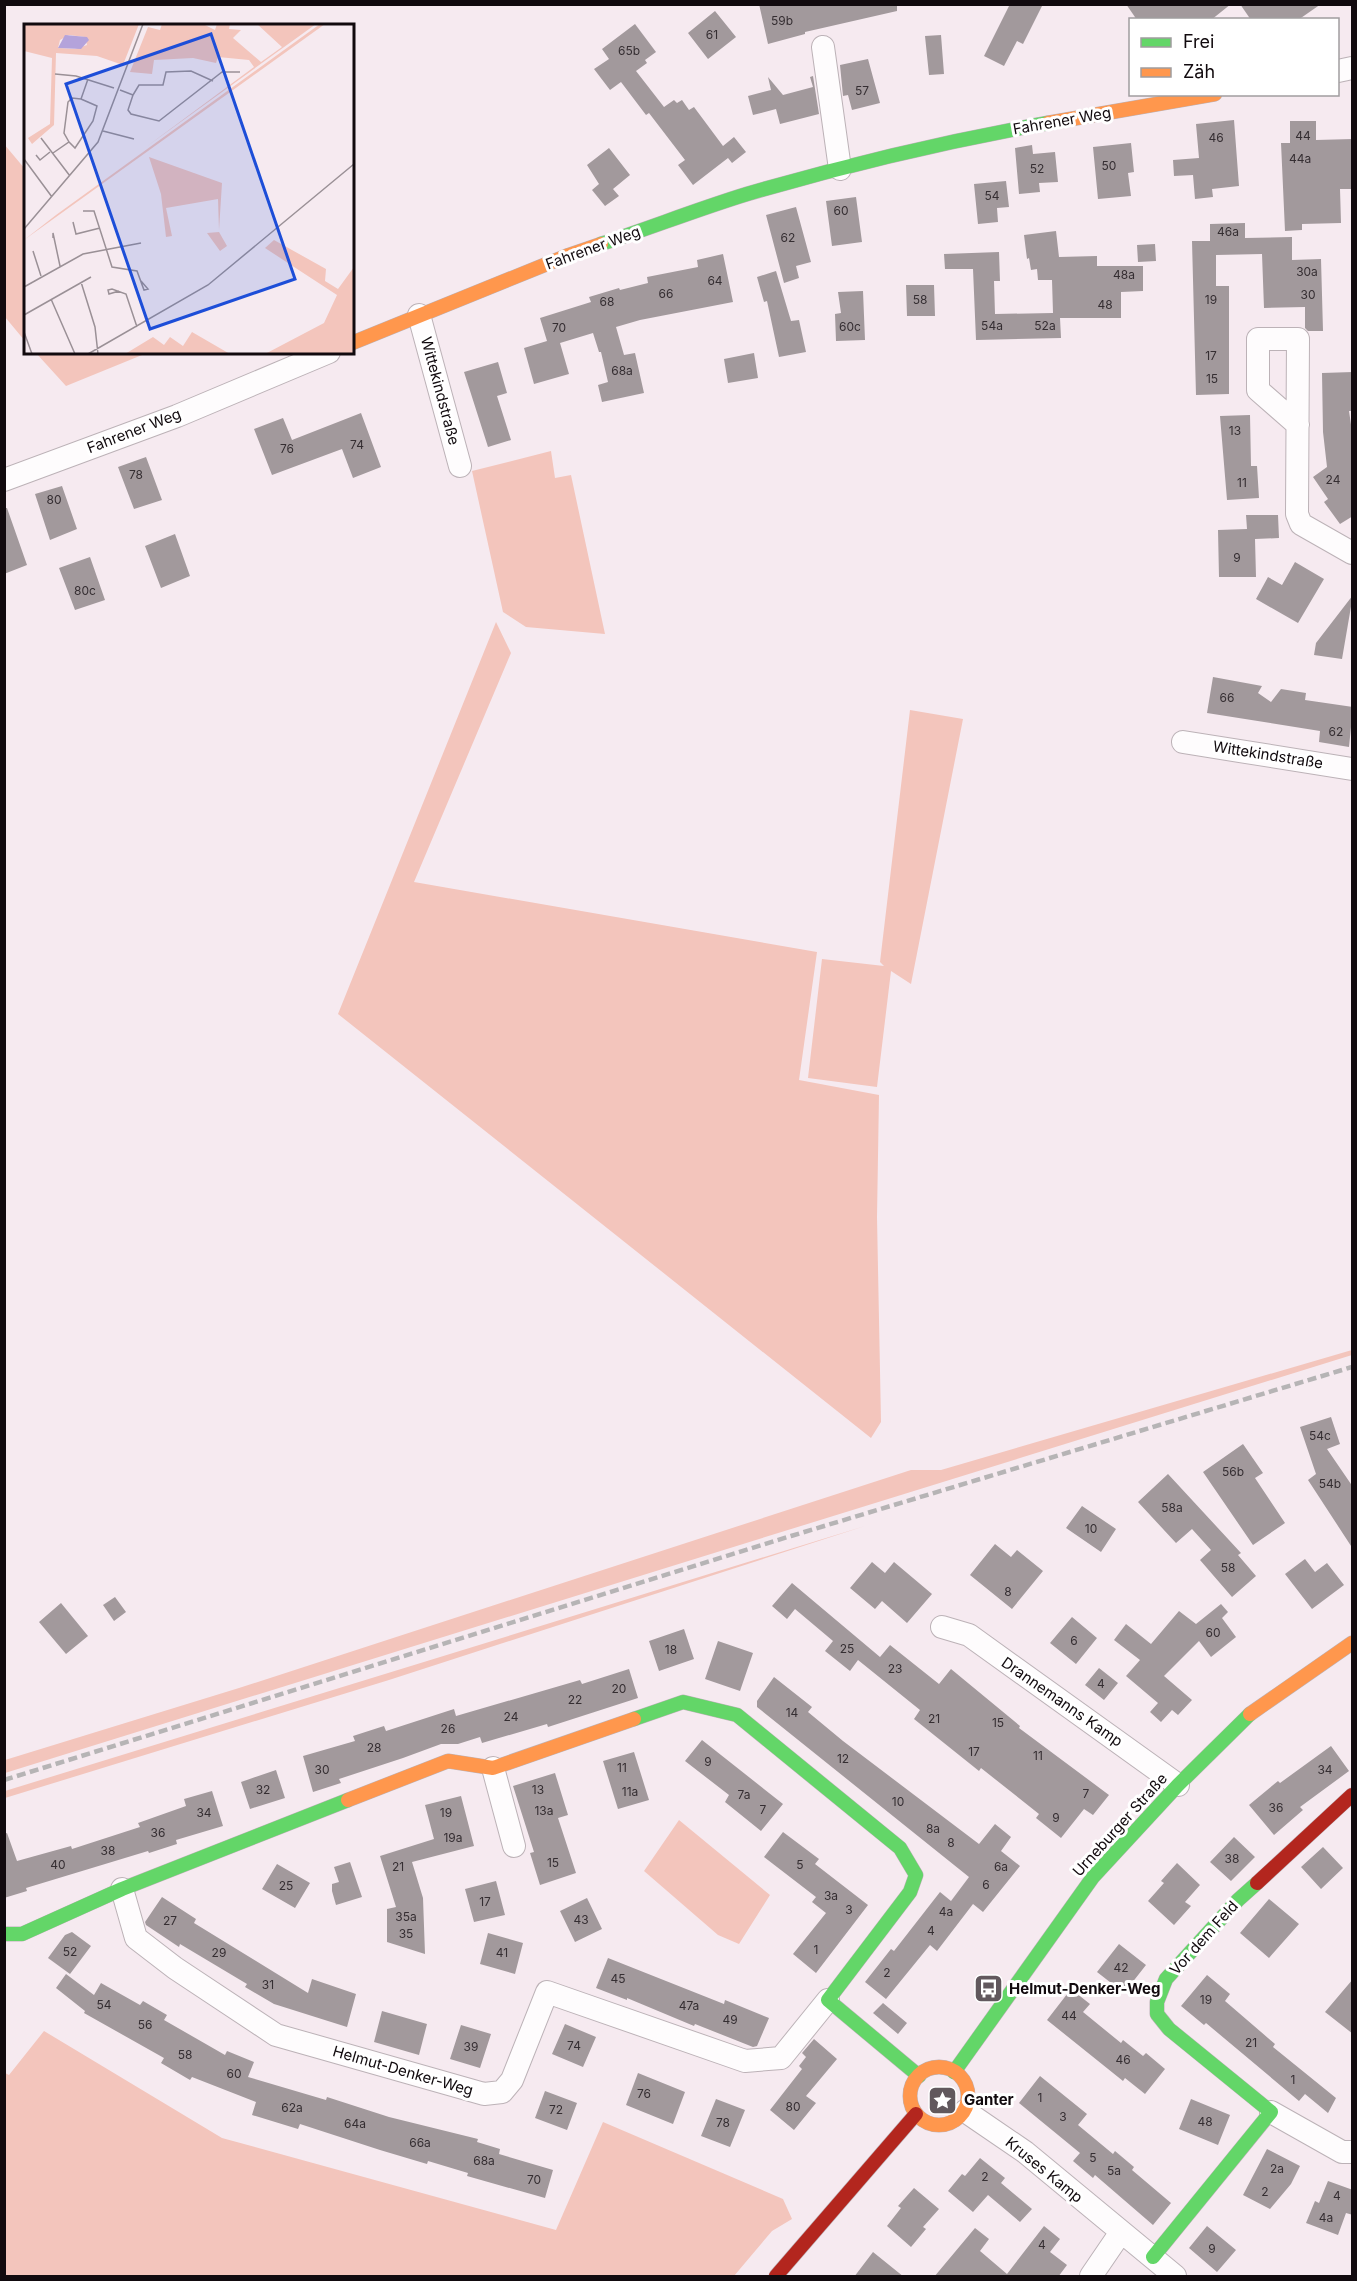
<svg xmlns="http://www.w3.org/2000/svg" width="1357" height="2281" viewBox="0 0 1357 2281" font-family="Inter,sans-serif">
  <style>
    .green { fill: #f3c5bc }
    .building { fill: #a2999c }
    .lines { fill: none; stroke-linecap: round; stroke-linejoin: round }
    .street-casing { stroke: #bcb2b7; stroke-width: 24 }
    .fast-casing { stroke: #bcb2b7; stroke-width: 15 }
    .slow-casing { stroke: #bcb2b7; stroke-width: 15 }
    .jam-casing { stroke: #bcb2b7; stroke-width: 15 }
    .street { stroke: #fefcfd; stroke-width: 22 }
    .fast { stroke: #63d668; stroke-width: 14 }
    .slow { stroke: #ff974d; stroke-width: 14 }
    .jam { stroke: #b3261e; stroke-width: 14 }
    .rail { stroke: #b6b4b5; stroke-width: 4.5; stroke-dasharray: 9 4.5; stroke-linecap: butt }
    .labels { text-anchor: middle; stroke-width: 6; stroke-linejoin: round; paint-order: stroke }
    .number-label { font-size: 12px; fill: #352e32 }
    .street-label { font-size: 15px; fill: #110a0e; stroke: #fff }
    .poi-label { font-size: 15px; font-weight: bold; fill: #110a0e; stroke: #fff; text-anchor: start }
    .inset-road { fill: none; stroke: #9a9096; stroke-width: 1.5 }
    .view { fill: #1d4ed8; fill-opacity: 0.15; stroke: #1d4ed8; stroke-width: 3 }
    .inset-edge { fill: none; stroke: #110a0e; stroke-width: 3 }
  </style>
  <rect width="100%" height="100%" fill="#f6eaf0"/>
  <path class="green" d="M4 144 25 169V341L5 317Z
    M36 353H147L66 386Z
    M551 451 555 478 571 475 605 634 526 627 503 612 472 471Z
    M496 622 511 653 414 882 817 952 799 1080 879 1095 877 1217 881 1422 871 1438 338 1014Z
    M910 710 963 719 911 984 891 971 877 1087 808 1078 822 959 884 966 880 962Z
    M1352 1350V1355L5 1773V1760L239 1688 911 1470H941Z
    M865 1526 389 1680 5 1798V1791Z
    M679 1820 770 1895 739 1944 718 1935 644 1871Z
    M44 2031 222 2138 556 2230 603 2122 783 2199 792 2219 772 2231 734 2276H5V2073L9 2075Z"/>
  <path class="building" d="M759 4H897V11L805 32V34L768 44Z
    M1010 4H1043L1023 44 1017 41 1004 66 984 56Z
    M1126 4H1231L1211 20H1137Z
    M1240 4H1321L1298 20H1251Z
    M715 11 736 37 708 59 688 33Z
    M635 24 656 52 645 60 647 63 636 71 664 107 674 100 677 103 682 100 689 110 694 107 723 146 734 137 746 152 732 163 728 158 693 185 678 165 685 160 649 113 646 115 621 82 610 90 594 69 609 59 602 49Z
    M941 35 944 74 929 75 925 36Z
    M868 59 880 103 852 110 848 95 843 96 840 65Z
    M813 76 819 114 780 124 776 109 753 115 748 96 771 90 768 77 783 95 813 87 810 77Z
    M1234 120 1239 186 1212 189 1213 197 1195 199 1193 175 1174 176 1173 160 1199 158 1196 124Z
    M1290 121H1316V140L1353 139V189H1340L1341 223 1302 224V230L1285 231 1281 143H1290Z
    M1131 143 1134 172 1128 173 1131 196 1098 199 1093 147Z
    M1032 145 1033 154 1055 152 1058 182 1039 183 1040 192 1019 194 1015 148Z
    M609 148 630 175 613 189 619 196 605 206 592 190 599 184 587 165Z
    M1006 181 1009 207 997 208 998 222 978 224 974 184Z
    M856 197 862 242 832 246 826 201Z
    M796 207 811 262 796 266 799 278 784 283 766 215Z
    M1245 223V238L1292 237V260L1321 259 1323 331H1308L1305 328V307L1264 308 1262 254 1216 255V286H1229V394L1196 395 1192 241H1210V224Z
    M1056 231 1059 257 1097 256V266H1143V291L1121 292V318H1060L1061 338 976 340 973 269H945L944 254 999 252 1000 281H994L995 314 1053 313 1052 280H1038L1037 269 1031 270 1029 258 1027 259 1024 235Z
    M1155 244 1156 261 1138 262 1137 245Z
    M723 254 733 302 640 320 616 327 624 355 635 353 644 393 602 402 598 385 608 382 601 352H599L593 333 560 343 569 374 534 384 524 348 547 341 540 318 591 302 589 297 619 288 620 290 648 283 647 277 698 267 697 260Z
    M776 271 791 321 799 320 806 352 779 357 767 301 764 302 757 277Z
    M906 285H934L935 316H907Z
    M863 291 865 340 836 341 835 314 841 313 838 292Z
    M754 353 758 378 728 383 724 359Z
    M498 362 507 393 497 396 511 440 488 447 464 372Z
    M1353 372V411H1349L1353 438V516L1340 524 1324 502 1328 499 1313 477 1327 467 1323 432 1322 373Z
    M361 413 381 467 353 478 342 449 272 475 254 429 283 418 292 440Z
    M1250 415 1251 466H1257L1259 498 1227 500 1220 416Z
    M146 457 162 500 134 509 118 467Z
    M62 486 77 529 50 540 35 494Z
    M4 508H7L27 565 4 574Z
    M1246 515H1278L1279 538 1255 539 1256 577H1219L1218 530 1247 529Z
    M175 534 190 576 161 588 145 546Z
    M90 557 105 600 75 610 59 568Z
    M1295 562 1324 579 1298 623 1256 599 1268 577 1282 585Z
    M1353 595 1342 659 1314 655 1316 643Z
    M1213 677 1262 686 1258 693 1271 702 1281 689 1306 693 1305 700 1353 707 1349 747 1319 742 1320 731 1207 713Z
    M1331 1417 1340 1444 1327 1449 1353 1487V1549L1308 1480 1316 1474 1300 1427Z
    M1243 1444 1263 1473 1255 1478 1285 1523 1253 1545 1203 1472Z
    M1168 1474 1241 1553 1238 1555 1256 1576 1232 1597 1200 1560 1211 1550 1192 1529 1176 1543 1138 1502Z
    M1082 1506 1116 1529 1101 1552 1066 1528Z
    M995 1544 1011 1557 1017 1550 1043 1571 1012 1609 970 1575Z
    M1305 1559 1315 1572 1327 1563 1344 1585 1312 1609 1285 1574Z
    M872 1562 885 1573 894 1562 932 1594 907 1623 882 1601 875 1609 850 1588Z
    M792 1583 880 1657 890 1645 939 1684 951 1669 1020 1726 1019 1728 1109 1795 1093 1815 1084 1809 1061 1838 1036 1818 1039 1814 981 1768 979 1771 914 1719 920 1710 858 1660 850 1671 825 1651 833 1641 795 1609 787 1619 772 1606Z
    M115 1597 126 1612 114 1621 103 1605Z
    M61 1603 88 1636 66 1654 39 1622Z
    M1221 1604 1228 1612 1222 1618 1236 1637 1211 1657 1199 1641 1164 1676 1192 1700 1178 1715 1172 1710 1161 1722 1150 1712 1158 1703 1126 1676 1140 1660 1114 1640 1126 1624 1151 1644 1179 1611 1196 1624Z
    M1072 1617 1097 1638 1076 1664 1050 1643Z
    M684 1629 694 1659 659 1671 649 1641Z
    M718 1641 753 1653 740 1691 705 1679Z
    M1099 1668 1118 1683 1104 1700 1085 1685Z
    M629 1669 638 1698 548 1727 547 1724 482 1743 480 1737 458 1744H441L403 1758 339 1779 341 1783 313 1792 303 1756 355 1741 353 1736 384 1726 386 1731 454 1709 456 1716 580 1680 582 1684Z
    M774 1677 812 1707 808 1712 843 1741 979 1844 995 1824 1011 1837 1001 1851 1020 1866 983 1912 973 1904 937 1951 930 1945 886 1999 865 1982 891 1949 894 1951 940 1892 951 1901 969 1877 757 1707V1701Z
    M702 1740 783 1804 761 1831 725 1802 729 1795 685 1761Z
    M1331 1746 1349 1771 1300 1807 1303 1810 1274 1835 1249 1805 1278 1781 1280 1783Z
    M634 1752 649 1800 618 1809 603 1761Z
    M276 1770 285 1798 250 1809 241 1782Z
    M555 1773 568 1815 558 1818 576 1873 540 1885 530 1853 534 1852 513 1786Z
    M212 1791 223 1826 176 1840 177 1844 149 1853 148 1851 26 1888 27 1891 4 1898V1834L7 1833 17 1861 71 1846 72 1849 140 1827 138 1823 186 1806 184 1799Z
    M461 1796 474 1846 412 1862 423 1898 425 1954 387 1942V1909L396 1907 380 1856 434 1839 425 1805Z
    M783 1832 819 1859 815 1864 868 1905 816 1973 793 1954 826 1913 812 1902 816 1897 764 1857Z
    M1234 1837 1255 1857 1231 1881 1210 1862Z
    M1323 1847 1343 1868 1321 1889 1301 1867Z
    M350 1862 362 1897 336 1905 332 1891V1884L339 1882 334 1867Z
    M1177 1863 1200 1885 1185 1902 1191 1906 1174 1925 1148 1901 1164 1883 1161 1881Z
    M277 1864 310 1883 295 1908 262 1889Z
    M496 1881 505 1915 474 1922 465 1889Z
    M162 1897 196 1919 194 1923 308 1993 312 1979 356 1994 347 2027 274 2004 245 1987 247 1984 180 1944 179 1947 146 1925 145 1922Z
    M587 1898 602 1929 575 1942 560 1911Z
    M1269 1899 1299 1924 1269 1958 1240 1933Z
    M72 1932 91 1946 70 1974 48 1958 65 1935Z
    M488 1933 523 1943 515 1974 480 1964Z
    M1119 1944 1146 1965 1124 1993 1097 1972Z
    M608 1958 724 2004 725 2000 769 2018 757 2046 753 2047 695 2024 694 2026 627 1998V2000L596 1988Z
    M66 1974 94 1995 101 1983 140 2005 143 2001 167 2015 164 2020 225 2055 227 2051 254 2062 248 2077 326 2100 327 2097 389 2117 478 2139 477 2142 500 2149 499 2154 553 2170 545 2198 467 2176 468 2173 428 2161 427 2164 380 2150 300 2124 298 2129 252 2115 256 2102 192 2077 190 2080 161 2063 164 2058 84 2013 85 2011 56 1988Z
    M1207 1975 1230 1994 1225 2001 1275 2044 1273 2047 1336 2098 1328 2113 1305 2094 1299 2101 1206 2023 1204 2025 1181 2006Z
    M1353 1979V2034L1325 2012Z
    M1071 1989 1090 2004 1083 2012 1121 2043 1123 2040 1143 2056 1146 2053 1165 2069 1145 2094 1125 2078 1123 2081 1047 2020Z
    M883 2003 907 2023 898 2034 873 2013Z
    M382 2011 427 2024 419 2055 374 2042Z
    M565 2024 596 2037 583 2067 552 2054Z
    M461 2025 491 2034 480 2068 450 2059Z
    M814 2039 837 2059 806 2096 816 2103 794 2130 770 2110 802 2069 799 2066 806 2057 802 2053Z
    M638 2073 685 2092 673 2124 626 2105Z
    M1040 2076 1087 2114 1078 2125 1113 2154 1115 2151 1134 2167 1132 2170 1171 2203 1153 2225 1095 2175 1093 2178 1073 2161 1080 2153 1019 2103Z
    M545 2091 577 2103 567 2130 535 2118Z
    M716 2099 745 2110 730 2147 701 2136Z
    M1191 2099 1230 2115 1218 2145 1179 2129Z
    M1267 2149 1300 2166 1291 2184 1270 2209 1243 2195Z
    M980 2158 1005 2178 1001 2183 1032 2209 1020 2222 988 2195 973 2212 948 2191 962 2174 965 2176Z
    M1328 2181 1353 2190V2215L1346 2213 1338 2235 1306 2223 1315 2201 1319 2203Z
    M914 2188 939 2209 923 2227 926 2229 911 2247 887 2226 901 2208 898 2206Z
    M1044 2226 1060 2239 1050 2252 1067 2265 1058 2277H934L975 2228 989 2239 980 2251 1007 2274Z
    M1207 2226 1236 2250 1217 2272 1189 2248Z
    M873 2252 904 2277H854Z"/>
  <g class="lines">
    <defs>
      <path id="street" d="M823 47 840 169
        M1338 71 1352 68
        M419 315 460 466
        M1298 425 1258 390V339H1298L1297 514 1301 524 1352 553
        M4 480 177 416 329 352
        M1183 742 1352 769
        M942 1627 969 1635 1178 1785
        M493 1768 514 1846
        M122 1889 136 1938 175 1968 276 2035 484 2094 502 2092 512 2080 547 1992 745 2061 781 2058 828 2000
        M965 2111 1025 2152 1175 2276
        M1271 2112 1342 2152H1352
        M1091 2276 1121 2232"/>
      <path id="fast" d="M601 244C650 228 698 209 747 194 846 165 947 141 1048 123
        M634 1719 683 1702 737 1715 900 1848 916 1875 910 1892 828 2000 919 2076
        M4 1934H22L122 1889 348 1800
        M954 2072 1093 1877 1178 1785 1250 1714
        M1153 2257 1271 2112 1169 2029 1157 2014V2002L1166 1979 1238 1900 1257 1883"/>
      <path id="slow" d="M1048 123 1215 94
        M352 343 569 255 601 244
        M1250 1714 1352 1643
        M348 1800 448 1761 493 1768 634 1719
        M910 2096a29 29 0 1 1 58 0a29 29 0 1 1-58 0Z"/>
      <path id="jam" d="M1257 1883 1352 1795
        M776 2276 916 2114"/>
    </defs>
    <use href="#street" class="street-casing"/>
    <use href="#fast" class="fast-casing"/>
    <use href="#slow" class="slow-casing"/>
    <use href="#jam" class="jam-casing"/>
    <use href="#street" class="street"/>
    <use href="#fast" class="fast"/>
    <use href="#slow" class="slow"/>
    <use href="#jam" class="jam"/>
    <path class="rail" d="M4 1780 791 1536 1352 1367"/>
  </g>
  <defs>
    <symbol id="bus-square" viewBox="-11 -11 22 22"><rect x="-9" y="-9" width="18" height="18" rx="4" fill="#61585d" stroke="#fff"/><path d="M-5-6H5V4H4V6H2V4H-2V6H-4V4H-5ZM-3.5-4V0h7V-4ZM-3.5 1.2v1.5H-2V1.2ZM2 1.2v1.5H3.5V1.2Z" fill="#fff"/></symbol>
    <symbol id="sight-square" viewBox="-11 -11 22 22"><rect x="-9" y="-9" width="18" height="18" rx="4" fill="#61585d" stroke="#fff"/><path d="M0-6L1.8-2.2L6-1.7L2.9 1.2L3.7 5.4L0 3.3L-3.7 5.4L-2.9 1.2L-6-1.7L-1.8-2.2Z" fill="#fff"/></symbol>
  </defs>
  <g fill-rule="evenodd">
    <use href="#bus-square" x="972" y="1972" width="33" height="33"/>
    <use href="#sight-square" x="926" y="2084" width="33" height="33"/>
  </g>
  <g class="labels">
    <g class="number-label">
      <text x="782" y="25">59b</text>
      <text x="712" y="39">61</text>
      <text x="629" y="55">65b</text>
      <text x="862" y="95">57</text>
      <text x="1303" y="140">44</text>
      <text x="1216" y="142">46</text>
      <text x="1300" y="163">44a</text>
      <text x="1109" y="170">50</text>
      <text x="1037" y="173">52</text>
      <text x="992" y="200">54</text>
      <text x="841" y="215">60</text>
      <text x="1228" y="236">46a</text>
      <text x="788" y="242">62</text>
      <text x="1307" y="276">30a</text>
      <text x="1124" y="279">48a</text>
      <text x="715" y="285">64</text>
      <text x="666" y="298">66</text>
      <text x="1308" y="299">30</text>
      <text x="920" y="304">58</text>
      <text x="1211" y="304">19</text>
      <text x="607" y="306">68</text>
      <text x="1105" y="309">48</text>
      <text x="992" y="330">54a</text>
      <text x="1045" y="330">52a</text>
      <text x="850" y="331">60c</text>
      <text x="559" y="332">70</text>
      <text x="1211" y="360">17</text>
      <text x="622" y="375">68a</text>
      <text x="1212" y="383">15</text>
      <text x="1235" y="435">13</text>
      <text x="357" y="449">74</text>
      <text x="287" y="453">76</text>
      <text x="136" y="479">78</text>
      <text x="1333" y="484">24</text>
      <text x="1242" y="487">11</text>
      <text x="54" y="504">80</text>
      <text x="1237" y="562">9</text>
      <text x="85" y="595">80c</text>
      <text x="1227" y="702">66</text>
      <text x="1336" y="736">62</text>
      <text x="1320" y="1440">54c</text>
      <text x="1233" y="1476">56b</text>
      <text x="1330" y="1488">54b</text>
      <text x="1172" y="1512">58a</text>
      <text x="1091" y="1533">10</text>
      <text x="1228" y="1572">58</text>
      <text x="1008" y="1596">8</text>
      <text x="1213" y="1637">60</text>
      <text x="1074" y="1645">6</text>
      <text x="847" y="1653">25</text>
      <text x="671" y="1654">18</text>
      <text x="895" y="1673">23</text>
      <text x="1101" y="1688">4</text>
      <text x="619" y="1693">20</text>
      <text x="575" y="1704">22</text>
      <text x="792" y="1717">14</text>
      <text x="511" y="1721">24</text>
      <text x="934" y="1723">21</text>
      <text x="998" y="1727">15</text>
      <text x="448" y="1733">26</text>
      <text x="374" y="1752">28</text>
      <text x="974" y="1756">17</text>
      <text x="1038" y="1760">11</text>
      <text x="843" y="1763">12</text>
      <text x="708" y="1766">9</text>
      <text x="622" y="1772">11</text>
      <text x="322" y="1774">30</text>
      <text x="1325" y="1774">34</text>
      <text x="263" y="1794">32</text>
      <text x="538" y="1794">13</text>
      <text x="630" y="1796">11a</text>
      <text x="1086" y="1798">7</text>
      <text x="744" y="1799">7a</text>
      <text x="898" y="1806">10</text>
      <text x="1276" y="1812">36</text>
      <text x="763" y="1814">7</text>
      <text x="544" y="1815">13a</text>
      <text x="204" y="1817">34</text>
      <text x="446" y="1817">19</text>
      <text x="1056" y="1822">9</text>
      <text x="933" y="1833">8a</text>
      <text x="158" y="1837">36</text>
      <text x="453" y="1842">19a</text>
      <text x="951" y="1847">8</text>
      <text x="108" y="1855">38</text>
      <text x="1232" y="1863">38</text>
      <text x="553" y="1867">15</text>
      <text x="58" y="1869">40</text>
      <text x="800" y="1869">5</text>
      <text x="398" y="1871">21</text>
      <text x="1001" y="1871">6a</text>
      <text x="986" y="1889">6</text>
      <text x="286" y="1890">25</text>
      <text x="831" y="1900">3a</text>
      <text x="485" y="1906">17</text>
      <text x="849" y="1914">3</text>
      <text x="946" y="1916">4a</text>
      <text x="406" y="1921">35a</text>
      <text x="581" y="1924">43</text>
      <text x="170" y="1925">27</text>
      <text x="931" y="1935">4</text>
      <text x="406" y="1938">35</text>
      <text x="816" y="1954">1</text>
      <text x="70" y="1956">52</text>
      <text x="219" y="1957">29</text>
      <text x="502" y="1957">41</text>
      <text x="1121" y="1972">42</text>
      <text x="887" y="1977">2</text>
      <text x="618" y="1983">45</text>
      <text x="268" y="1989">31</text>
      <text x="1206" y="2004">19</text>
      <text x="104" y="2009">54</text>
      <text x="689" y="2010">47a</text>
      <text x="1069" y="2020">44</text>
      <text x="730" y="2024">49</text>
      <text x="145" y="2029">56</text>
      <text x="1251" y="2047">21</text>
      <text x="574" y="2050">74</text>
      <text x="471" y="2051">39</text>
      <text x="185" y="2059">58</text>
      <text x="1123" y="2064">46</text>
      <text x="234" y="2078">60</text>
      <text x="1293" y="2084">1</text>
      <text x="644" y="2098">76</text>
      <text x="1040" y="2102">1</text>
      <text x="793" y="2111">80</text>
      <text x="292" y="2112">62a</text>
      <text x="556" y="2114">72</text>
      <text x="1063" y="2121">3</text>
      <text x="1205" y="2126">48</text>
      <text x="723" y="2127">78</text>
      <text x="355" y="2128">64a</text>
      <text x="420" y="2147">66a</text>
      <text x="1093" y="2162">5</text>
      <text x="484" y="2165">68a</text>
      <text x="1277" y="2173">2a</text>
      <text x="1114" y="2175">5a</text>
      <text x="985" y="2181">2</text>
      <text x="534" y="2184">70</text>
      <text x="1265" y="2196">2</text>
      <text x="1337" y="2200">4</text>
      <text x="1326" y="2222">4a</text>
      <text x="1042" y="2249">4</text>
      <text x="1212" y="2253">9</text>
    </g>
    <g class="street-label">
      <text transform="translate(1062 121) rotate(-10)" y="5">Fahrener Weg</text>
      <text transform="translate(593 248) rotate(-20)" y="5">Fahrener Weg</text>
      <text transform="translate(440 391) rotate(75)" y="5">Wittekindstraße</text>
      <text transform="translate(134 431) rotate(-21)" y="5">Fahrener Weg</text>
      <text transform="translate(1268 755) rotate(9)" y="5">Wittekindstraße</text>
      <text transform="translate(1062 1702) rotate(35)" y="5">Drannemanns Kamp</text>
      <text transform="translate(1120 1825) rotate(-48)" y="5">Urneburger Straße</text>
      <text transform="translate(1204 1938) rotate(-48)" y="5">Vor dem Feld</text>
      <text transform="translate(403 2071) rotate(16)" y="5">Helmut-Denker-Weg</text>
      <text transform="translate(1044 2170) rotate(39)" y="5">Kruses Kamp</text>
    </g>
    <g class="poi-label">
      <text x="1009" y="1994">Helmut-Denker-Weg</text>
      <text x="964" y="2105">Ganter</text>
    </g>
  </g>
  <g transform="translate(24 24)">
    <rect width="330" height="330" fill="#f6eaf0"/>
    <path d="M0 0H115L99 41 73 32 32 29 30 101 8 120 4 114 26 100 28 34 0 27ZM45 11 61 13 63 21 51 25 34 24 36 16ZM138 0H179L191 6 193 0H206L205 5 217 6 209 14 237 38 258 23 233 0H292L122 123 230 43 225 36 194 33 192 39 169 34 130 36 128 50 106 48 124 3 136 6ZM296 0H301L0 216 32 191ZM125 133 198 159 195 206 194 175 142 184 148 212 142 213 137 170ZM195 208 203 222 196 227 183 209ZM250 216 302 245 301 257 314 265 330 243V330H241L300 299 313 271 241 224ZM168 308 206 330H101L129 313 140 321 146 313 159 322Z" fill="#f3c5bc" fill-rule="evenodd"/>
    <path d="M41 11 63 13 65 16 57 25 34 24Z" fill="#b4a3db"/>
    <path class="inset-road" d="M31 50 52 52 90 64M96 66 109 71 104 86 107 90 135 97 198 48H216M109 71 115 61H139L142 48 167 47 189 57M79 107 110 115M17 114 46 152M45 118 40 109 44 78 48 74 57 75M29 129 45 118 51 124 69 97 73 82 57 75 64 55M12 131 16 136 26 128M0 135 28 173M59 187H70L88 243 113 247 120 266 124 265 117 257M49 198 52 210 76 204M0 205 74 118 119 0M29 214V209L36 242M9 227 17 252M57 258 71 303 74 330M0 263 59 230 117 219M95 267 85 270 84 266 88 265 102 270 113 303M27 275 51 330M0 291 67 253M0 308 8 330M64 330 184 261 330 140"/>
    <path class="view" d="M187 10 271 255 126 305 42 60Z"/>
    <rect width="330" height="330" class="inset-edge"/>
  </g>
  <rect width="1357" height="2281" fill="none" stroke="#110a0e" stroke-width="12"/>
  <rect x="1129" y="18" width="210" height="78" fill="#ffffff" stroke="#a09d9f" stroke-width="1.5"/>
  <rect x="1141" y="38" width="30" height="9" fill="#63d668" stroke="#a09d9f" stroke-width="1.5"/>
  <text x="1183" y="48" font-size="18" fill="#110a0e">Frei</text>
  <rect x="1141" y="68" width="30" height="9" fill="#ff974d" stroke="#a09d9f" stroke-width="1.5"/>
  <text x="1183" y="78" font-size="18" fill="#110a0e">Zäh</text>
</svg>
